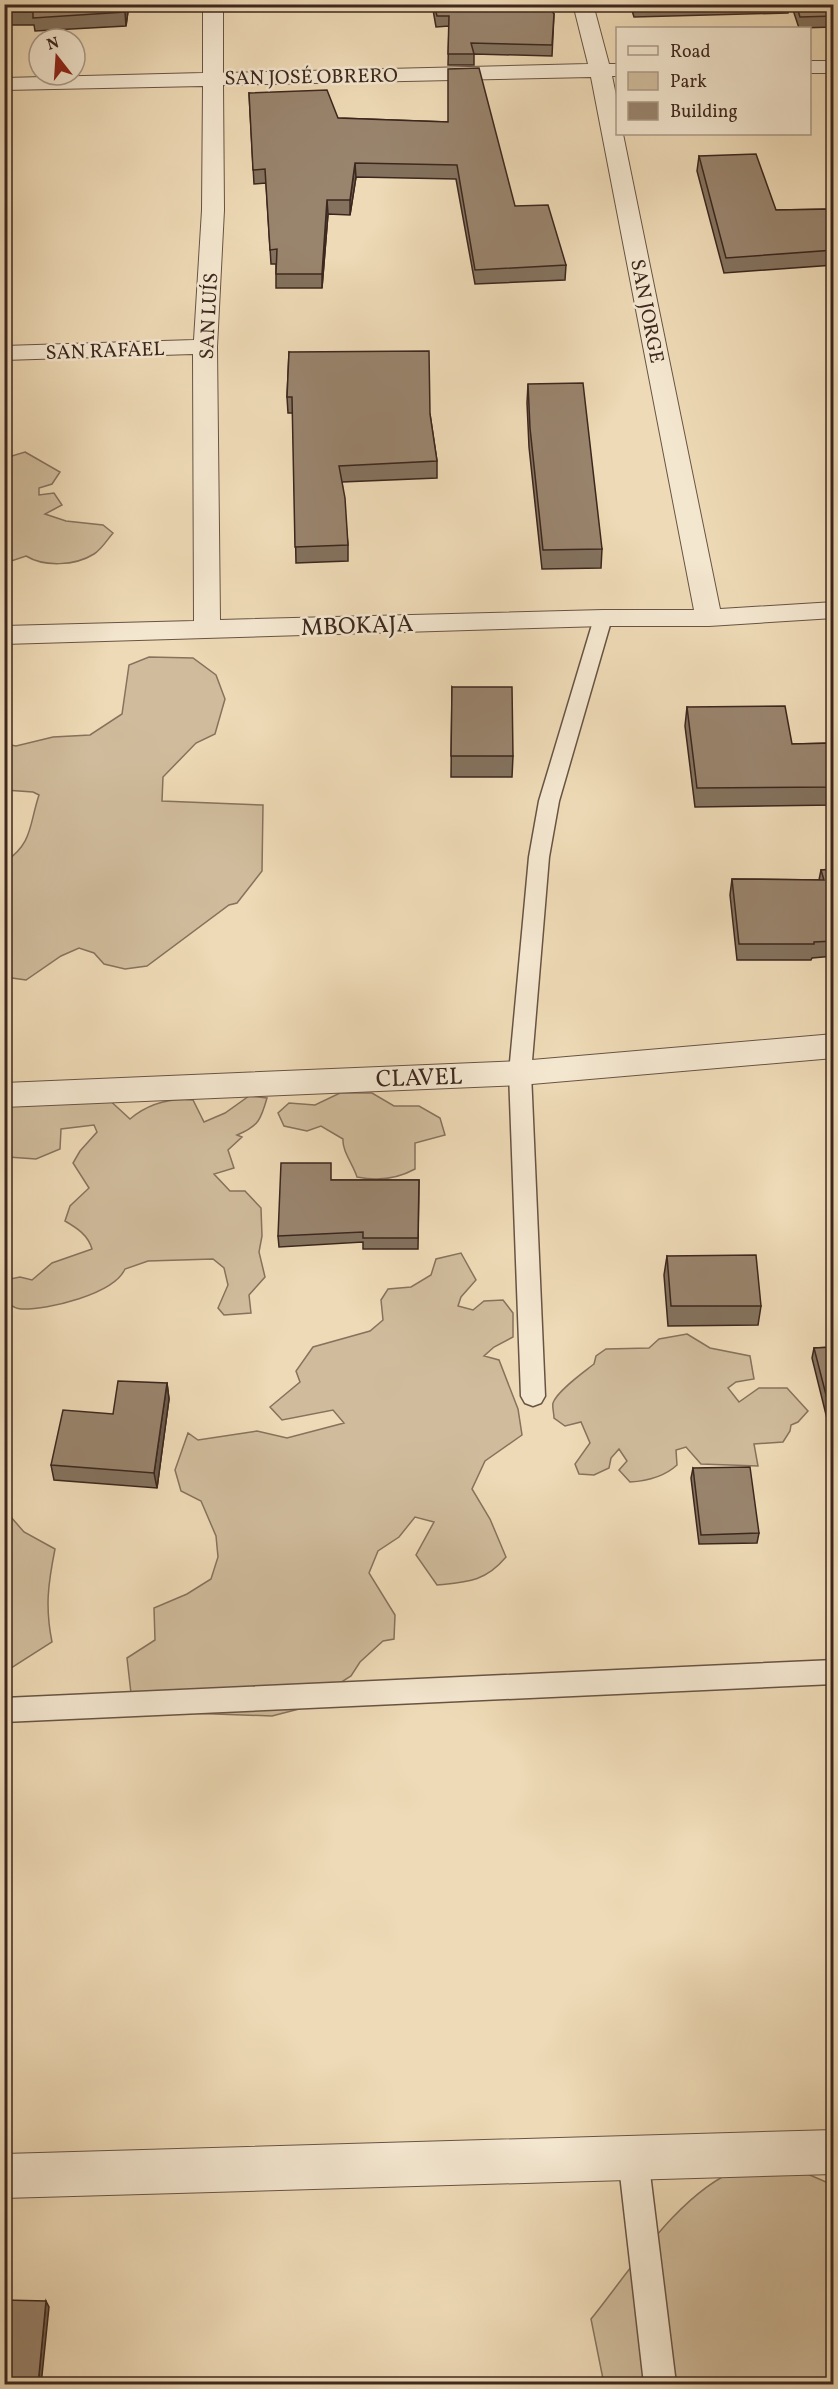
<svg xmlns="http://www.w3.org/2000/svg" width="838" height="2389" viewBox="0 0 838 2389" font-family="Vollkorn,serif">
  <style>
    .green { fill: #d0bc9c; stroke: #86725d; stroke-width: 1.5 }
    .lines { fill: none; stroke-linecap: round; stroke-linejoin: round }
    .lane-casing { stroke: #685444; stroke-width: 3 }
    .street-casing { stroke: #685444; stroke-width: 2 }
    .lane { fill: #f4e7d0; fill-rule: evenodd }
    .street { fill: #f4e7d0; fill-rule: evenodd }
    .wall { fill: #84725e; stroke: #3c271e; stroke-width: 1.5 }
    .shaded-wall { fill: #6b5c4c; stroke: #3c271e; stroke-width: 1.5 }
    .building { fill: #99846d; stroke: #3c271e; stroke-width: 1.5 }
    .labels { text-anchor: middle; stroke-width: 5; stroke-linejoin: round; paint-order: stroke }
    .far-street-label { font-size: 20px; fill: #3c271e; stroke: #f4e7d0 }
    .street-label { font-size: 24px; fill: #3c271e; stroke: #f4e7d0 }
  </style>
  <rect width="100%" height="100%" fill="#eedab6"/>
  <filter id="stains"><feTurbulence type="fractalNoise" baseFrequency=".00333" numOctaves="4"/><feColorMatrix values="0 0 0 0 .2 0 0 0 0 .09 0 0 0 0 .02 0 0 0 .5 -.17"/></filter>
  <radialGradient id="worn" r=".72"><stop offset=".6" stop-color="#630" stop-opacity="0"/><stop offset="1" stop-color="#630" stop-opacity=".3"/></radialGradient>
  <path class="green" d="M25 452 60 472 52 484 39 488V495L54 493 62 505 45 514 66 521 103 525 113 533C107 540 101 550 94 554 75 566 44 567 26 556L8 562 5 574V458Z
    M149 657 193 658 216 675 225 699 215 734 196 743 163 777 162 801 263 805 262 871 237 903 229 905 147 966 125 969 104 964 94 953 79 948 61 956 26 980 5 977V862C33 843 29 825 39 795L33 792 5 790V744L16 746 53 737 90 735 122 714 129 665Z
    M340 1093H372L394 1106H419L440 1118 445 1135 415 1143V1169C397 1179 377 1181 357 1177 353 1164 342 1151 343 1139L321 1126 307 1131 284 1126 278 1113 289 1103 315 1105Z
    M105 1096 130 1119C148 1104 170 1098 193 1100L204 1122 225 1113 249 1096 267 1098C261 1119 259 1126 237 1135L242 1137 228 1150 234 1168 214 1174 230 1191H245L261 1208 262 1236 259 1252 265 1277 249 1295 251 1313 224 1315 218 1308 228 1285 224 1268 213 1259 148 1261 125 1269C114 1294 48 1310 21 1309 15 1309 9 1304 5 1301V1280L20 1277 32 1280 52 1263 92 1249C88 1235 77 1228 65 1221L70 1206 89 1188 73 1163 80 1151 97 1132 94 1125 61 1129 60 1149 36 1159 8 1157 5 1153V1097Z
    M461 1253 476 1280 461 1297 458 1306 473 1310 484 1301 503 1300 513 1313V1337L494 1347 484 1356 499 1360 518 1409 522 1435 485 1461 472 1489 490 1519 506 1557C485 1582 467 1582 437 1585L416 1555 434 1522 415 1517 399 1537 378 1551 369 1573 395 1615 394 1639 383 1641 360 1662 351 1676 299 1709 272 1716 133 1711 127 1658 155 1640 154 1608 187 1594 211 1579 218 1557 216 1536 201 1501 181 1491 175 1470 188 1433 198 1440 257 1431 287 1438 344 1423 333 1410 282 1420 270 1407 300 1382 296 1371 313 1347 370 1331 383 1320 381 1300 388 1289 411 1287 431 1275 436 1259Z
    M687 1334 710 1348 750 1356 754 1379 736 1382 728 1388 739 1402 759 1388H787L808 1411 798 1422 791 1425 790 1431 783 1442 754 1444 758 1466 701 1464 686 1447 676 1450 677 1465C664 1477 647 1481 630 1482L619 1470 627 1461 619 1449 611 1458 609 1468 594 1475 579 1474 575 1464 590 1443 581 1422 565 1426 554 1418C554 1413 552 1407 553 1403 557 1391 584 1372 594 1364L596 1356 606 1349 649 1348 659 1339Z
    M4 1509 24 1532 55 1549C48 1584 45 1607 52 1642L5 1672Z
    M789 2166 833 2185V2384H604L591 2319C630 2271 679 2192 739 2169 753 2164 774 2166 789 2166Z"/>
  <g class="lines">
    <defs>
      <path id="lane" d="M603 612 609 614 612 618 559 801 549 857 531 1073 545 1396 541 1403 533 1406 525 1403 521 1396 509 1073 529 857 539 801 594 618 597 614Z
        M834 1660V1684L4 1722V1698Z
        M633 2142 644 2146 648 2157 676 2384H644L618 2157 622 2146Z"/>
      <path id="street" d="M203 4H223V73L588 64 573 4H593L609 64H618V76H612L618 105V134H623L720 609 834 602V618L709 626H603L4 644V626L194 621 193 354 4 360V346L194 340 202 210 203 86 4 90V78L203 73ZM591 77 694 610H603L220 620 217 347 224 210 223 85Z
        M810 61H834V73H810Z
        M834 1034V1058L520 1085 4 1107V1083L520 1061Z
        M834 2130V2174L4 2198V2154Z"/>
    </defs>
    <use href="#lane" class="lane-casing"/>
    <use href="#street" class="street-casing"/>
    <use href="#lane" class="lane"/>
    <use href="#street" class="street"/>
  </g>
  <path class="wall" d="M129 4 126 26 35 31 34 25H8L6 12Z
    M432 4H548L554 14 552 56 474 54V65H448L449 26 436 27Z
    M630 4H789L788 13 634 17Z
    M791 4H834V27L799 28Z
    M249 93 338 118 448 122 515 206 566 265 565 280 475 284 456 179 356 177 350 215 328 214 322 288H276V264H271L266 183 254 184Z
    M699 156 776 210 834 209V265L724 273 697 171Z
    M289 352 430 414 437 461V478L342 482 348 545V561L296 563 293 413H288L287 397Z
    M528 384 602 549 601 568 542 569 529 447 527 403Z
    M452 687 513 756 512 777H451Z
    M687 707 792 744 834 743V805L695 807 685 726Z
    M834 869V956L812 958 811 960H737L730 895 732 879 819 880 821 870Z
    M331 1180H419L418 1249H363V1242L279 1247 278 1236Z
    M667 1256 761 1306 758 1325 668 1326 664 1275Z
    M834 1347V1443H833L812 1358 814 1348Z
    M167 1383 169 1399 157 1488 54 1480 51 1465 113 1414Z
    M693 1468 759 1533 757 1543 699 1544 691 1478Z"/>
  <path class="shaded-wall" d="M126 4H129L126 26 125 12Z
    M355 163 356 177 350 215V200Z
    M327 200 328 214 322 288V274Z
    M167 1383 169 1399 157 1488 154 1473Z
    M46 2301 49 2307 41 2385H38Z"/>
  <path class="building" d="M6 4H126L125 12 33 18V12H6Z
    M434 4H548L554 14 552 45 471 43 474 54H448L449 16H437Z
    M634 4H700L634 6Z
    M796 4H834V16L800 17Z
    M479 68 515 206 548 205 566 265 475 270 457 165 355 163 350 200H327L322 274H276L277 249 270 250 265 169 253 170 249 93 327 90 338 118 448 122V69Z
    M756 154 776 210 834 209V250L726 258 699 156Z
    M429 351 430 414 437 461 339 466 345 498 348 545 295 547 292 397H287L289 352Z
    M583 383 602 549 543 550 530 428 528 384Z
    M452 687H512L513 756H451Z
    M785 706 792 744 834 743V787L697 788 687 707Z
    M834 869V941L814 942V944H739L732 879 824 880 821 870Z
    M281 1163H331V1180H419L418 1238H363V1232L278 1236Z
    M756 1255 761 1306H671L667 1256Z
    M834 1347V1426L814 1348Z
    M118 1381 167 1383 154 1473 51 1465 63 1410 113 1414Z
    M750 1467 759 1533 701 1535 693 1468Z
    M4 2300 46 2301 38 2385H4Z"/>
  <g class="labels">
    <g class="far-street-label">
      <text transform="translate(311 76) rotate(-1)" y="7">SAN JOSÉ OBRERO</text>
      <text transform="translate(648 311) rotate(79)" y="7">SAN JORGE</text>
      <text transform="translate(208 316) rotate(-87)" y="7">SAN LUÍS</text>
      <text transform="translate(105 350) rotate(-2)" y="7">SAN RAFAEL</text>
    </g>
    <g class="street-label">
      <text transform="translate(357 625) rotate(-2)" y="8">MBOKAJA</text>
      <text transform="translate(419 1077) rotate(-2)" y="8">CLAVEL</text>
    </g>
  </g>
  <rect width="838" height="2389" fill="none" stroke="#eedab6" stroke-width="24"/>
  <rect x="6" y="6" width="826" height="2377" fill="none" stroke="#3c271e" stroke-width="3"/>
  <rect x="12" y="12" width="814" height="2365" fill="none" stroke="#3c271e" stroke-width="1.5"/>
  <rect x="616" y="27" width="195" height="108" fill="#f4e7d0" stroke="#aa9a89" stroke-width="1.5"/>
  <rect x="628" y="46" width="30" height="9" fill="#f4e7d0" stroke="#aa9a89" stroke-width="1.5"/>
  <text x="670" y="57" font-size="18" fill="#3c271e">Road</text>
  <rect x="628" y="72" width="30" height="18" fill="#d0bc9c" stroke="#aa9a89" stroke-width="1.5"/>
  <text x="670" y="87" font-size="18" fill="#3c271e">Park</text>
  <rect x="628" y="102" width="30" height="18" fill="#99846d" stroke="#aa9a89" stroke-width="1.5"/>
  <text x="670" y="117" font-size="18" fill="#3c271e">Building</text>
  <g transform="translate(57 57) rotate(343)"><circle r="28" fill="#f4e7d0" stroke="#aa9a89" stroke-width="1.5"/>
  <path d="M0-4.5L10 22L0 15L-10 22Z" fill="#8f2418"/>
  <text y="-9" font-size="16" font-weight="bold" text-anchor="middle" fill="#3c271e">N</text>
  </g>
  <rect width="100%" height="100%" filter="url(#stains)"/>
  <rect width="100%" height="100%" fill="url(#worn)"/>
</svg>
